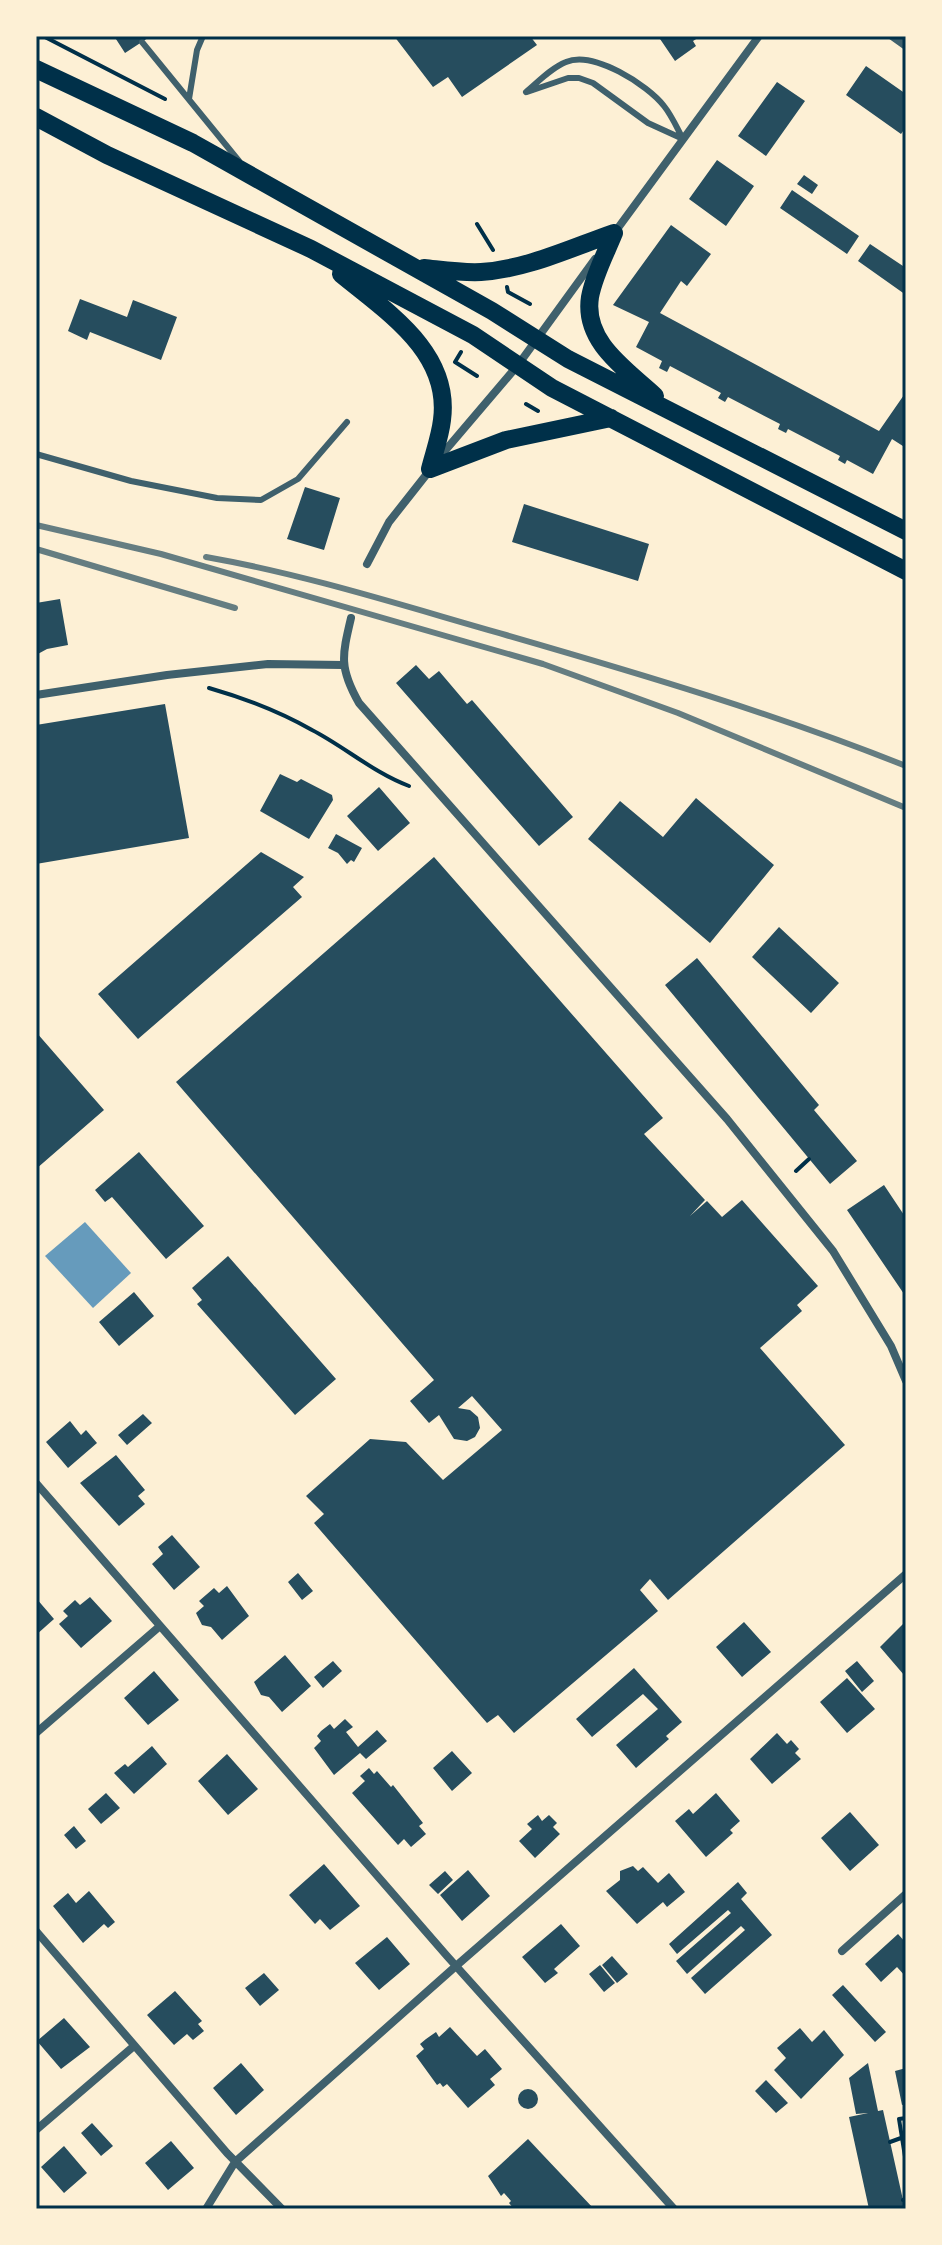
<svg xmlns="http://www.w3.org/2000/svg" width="942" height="2245" viewBox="0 0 942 2245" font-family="Lora,serif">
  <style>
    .water { fill: #669bbc }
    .building { fill: #264d5e }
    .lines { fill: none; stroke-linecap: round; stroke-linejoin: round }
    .path { stroke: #003049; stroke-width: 4 }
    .service { stroke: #3f606c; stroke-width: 6 }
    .minor { stroke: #3f606c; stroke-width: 8 }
    .primary { stroke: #003049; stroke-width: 18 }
    .rail { stroke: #657d81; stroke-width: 6 }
    .neatline { fill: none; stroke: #003049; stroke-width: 3 }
  </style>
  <rect width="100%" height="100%" fill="#fdf0d5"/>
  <path class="water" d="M85 1222 131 1273 93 1308 45 1256Z"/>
  <path class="building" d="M114 36H151L125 53Z
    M394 36H530L537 45 462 97 448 77 433 87Z
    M658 36H701L693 41 696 46 675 61Z
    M866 66 906 94V127L901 134 846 95Z
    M777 82 805 101 766 156 738 136Z
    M717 160 754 186 726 226 689 199Z
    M804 175 818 185 812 194 797 184Z
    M792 190 859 236 847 254 780 208Z
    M671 225 711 254 687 286 681 281 660 313 879 431 906 392V448L892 439 873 474 847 460 845 464 838 460 840 456 788 429 786 433 778 429 780 424 728 397 725 402 718 398 721 393 670 366 667 372 659 368 662 361 636 347 649 322 613 305Z
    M870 244 906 268V295L858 261Z
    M80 299 127 317 133 300 177 317 161 360 90 332 87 340 68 331Z
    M305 487 340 498 324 550 287 539Z
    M524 504 649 544 638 581 512 542Z
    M60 599 68 645 47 649 36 655V603Z
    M416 665 429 679 439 671 467 704 472 700 573 817 539 846 396 683Z
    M165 704 189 838 36 864V725Z
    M280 774 297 782 301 779 332 795 333 800 309 839 260 811Z
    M379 787 410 823 378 851 347 816Z
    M696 798 774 865 710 943 588 839 620 801 663 837Z
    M336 834 362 848 354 862 351 860 347 864 338 853 328 848Z
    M261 852 304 877 293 887 302 897 138 1039 98 994Z
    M434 857 663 1118 644 1134 705 1200 690 1216 707 1201 722 1217 742 1200 818 1286 797 1305 802 1311 760 1348 845 1445 668 1600 650 1579 640 1590 658 1611 514 1733 498 1715 487 1723 314 1523 324 1514 306 1496 370 1439 406 1442 443 1480 502 1430 472 1396 458 1408 470 1410 478 1417 480 1428 475 1437 467 1441 454 1439 439 1415 429 1423 410 1401 434 1380 176 1082Z
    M779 927 839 983 811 1013 752 957Z
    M697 958 819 1105 814 1110 857 1161 830 1184 665 985Z
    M36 1032 104 1110 36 1169Z
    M139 1152 204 1226 166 1259 112 1197 105 1202 95 1190Z
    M884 1185 906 1218V1297L847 1210Z
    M228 1256 336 1379 295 1415 197 1304 202 1300 192 1288Z
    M134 1292 154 1316 119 1346 99 1322Z
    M143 1414 152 1423 127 1445 118 1435Z
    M70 1421 81 1435 86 1430 97 1443 68 1468 46 1442Z
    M116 1455 145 1490 138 1496 145 1504 119 1526 80 1483Z
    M172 1535 200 1567 174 1590 152 1564 163 1554 158 1547Z
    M298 1573 313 1591 302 1600 288 1582Z
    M227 1586 249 1616 222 1640 211 1627 202 1625 196 1613 204 1606 199 1601 214 1588 219 1593Z
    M90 1597 112 1621 81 1648 59 1624 68 1616 63 1611 75 1600 80 1605Z
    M36 1598 54 1619 36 1635Z
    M906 1621V1673L904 1675 880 1647Z
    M744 1622 771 1652 742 1677 716 1647Z
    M285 1655 311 1686 282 1712 269 1697 261 1695 254 1682Z
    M333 1661 342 1671 323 1688 314 1677Z
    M857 1661 874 1681 862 1692 845 1671Z
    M634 1668 682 1722 666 1736 669 1739 636 1768 616 1745 658 1709 643 1694 592 1737 576 1719Z
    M154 1671 179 1700 148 1725 124 1698Z
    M847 1678 875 1709 847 1733 820 1702Z
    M345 1719 353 1727 346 1732 358 1747 377 1730 387 1741 366 1759 360 1753 334 1775 314 1748 321 1741 317 1736 321 1731 330 1724 334 1729Z
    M777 1733 787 1744 791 1740 799 1749 795 1753 801 1759 772 1784 750 1759Z
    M152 1746 167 1764 134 1794 114 1773 125 1764 128 1767Z
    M452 1751 472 1773 452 1791 433 1768Z
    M227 1754 258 1789 228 1815 198 1781Z
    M369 1768 374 1774 377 1771 391 1787 393 1785 423 1823 419 1826 426 1834 411 1847 404 1839 398 1845 352 1793 365 1781 360 1776Z
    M106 1793 120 1808 101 1824 88 1809Z
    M716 1793 740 1821 730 1830 733 1833 706 1857 675 1821 689 1809 693 1814Z
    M850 1812 879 1845 850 1871 821 1838Z
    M538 1815 542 1821 549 1815 557 1823 553 1827 560 1834 535 1858 519 1841 532 1829 527 1824Z
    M74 1826 86 1841 76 1849 64 1835Z
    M324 1864 360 1906 330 1930 320 1919 315 1924 289 1895Z
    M633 1866 638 1871 643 1867 658 1883 669 1873 685 1892 667 1907 663 1902 637 1924 606 1891 620 1880V1871Z
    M468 1870 490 1896 462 1921 440 1895Z
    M445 1871 453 1880 438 1894 429 1885Z
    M738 1882 747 1893 741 1899 772 1935 705 1994 691 1978 745 1930 741 1926 687 1974 676 1961 731 1913 728 1910 677 1954 669 1944Z
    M89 1891 115 1922 108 1928 104 1924 83 1943 53 1906 68 1893 76 1903Z
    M561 1924 580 1946 554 1969 558 1973 545 1983 522 1957Z
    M898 1934 906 1943V1977L897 1967 881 1982 865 1964Z
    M387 1937 410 1964 379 1990 355 1963Z
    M612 1956 628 1974 617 1983 602 1965Z
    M600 1965 615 1983 604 1992 589 1974Z
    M264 1973 279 1990 260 2006 245 1988Z
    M843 1985 886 2032 875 2042 832 1995Z
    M175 1991 202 2021 198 2024 204 2031 193 2040 187 2034 174 2045 147 2015Z
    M64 2018 90 2047 61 2069 37 2041Z
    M450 2027 477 2056 485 2049 502 2069 490 2079 495 2085 468 2108 447 2084 443 2087 440 2083 437 2085 416 2056 424 2049 420 2044 426 2039 436 2032 439 2037Z
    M800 2028 812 2042 824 2030 844 2055 801 2099 774 2070 786 2058 777 2048Z
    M241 2063 264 2090 236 2115 213 2088Z
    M868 2063 878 2111 883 2110 905 2209H869L849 2117 868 2113 856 2114 849 2078Z
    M906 2068V2104L902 2105 895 2071Z
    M766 2080 788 2103 776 2113 755 2091Z
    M518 2099a10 10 0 1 1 20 0a10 10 0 1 1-20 0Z
    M92 2123 113 2146 101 2156 81 2133Z
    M528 2139 543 2155 594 2209H514L509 2203 511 2201 504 2193 501 2196 488 2176Z
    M171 2141 194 2168 168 2190 145 2163Z
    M64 2146 87 2173 64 2193 41 2167Z"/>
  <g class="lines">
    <path class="path" d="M43 36 165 99
      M477 224 493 250
      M507 287 508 292 530 304
      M461 352 455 362 477 376
      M526 404 538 411
      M209 688C244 698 280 712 312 730 345 747 374 773 409 786
      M796 1171 809 1159
      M906 2118 899 2119 906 2163
      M890 2142 901 2138
      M903 2200 906 2199"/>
    <path class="service" d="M142 42 239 161
      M526 92C538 82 551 68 566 62 593 50 648 85 664 106 672 116 677 128 683 139
      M527 92 568 78H579L593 83 648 123 683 139
      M189 99 197 50 203 36
      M36 454 131 481 217 498 261 500 298 479 347 422"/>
    <path class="minor" d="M892 36 906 46
      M615 232 759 36
      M438 459 518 365 595 259
      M367 564 389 522 430 470
      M351 618C342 656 339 668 359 703L727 1119 833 1251 891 1346 906 1381
      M36 695 167 675 268 664 343 665
      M36 1483 447 1956 674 2209
      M36 1733 160 1626
      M36 1931 227 2153 282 2209
      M842 1951 906 1894
      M36 2130 134 2046
      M206 2209 235 2162 456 1966 906 1574"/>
    <path class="primary" d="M36 69 193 143 492 311 568 359 906 531
      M36 117 107 155 311 249 473 335 552 388 906 571
      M614 233C606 253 594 275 590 297 583 342 626 369 655 396
      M424 268C443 270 462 273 481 272 527 269 571 248 614 233
      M341 274C387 312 451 352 442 420 440 437 434 453 430 469
      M430 469 506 440 611 418"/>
    <path class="rail" d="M36 525 161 554 543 664 678 713 906 808
      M36 549 235 608
      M206 557C308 575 407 607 506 635 641 674 776 714 906 766"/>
  </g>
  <rect width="942" height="2245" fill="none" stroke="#fdf0d5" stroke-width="76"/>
  <rect x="38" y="38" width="866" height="2169" class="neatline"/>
</svg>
